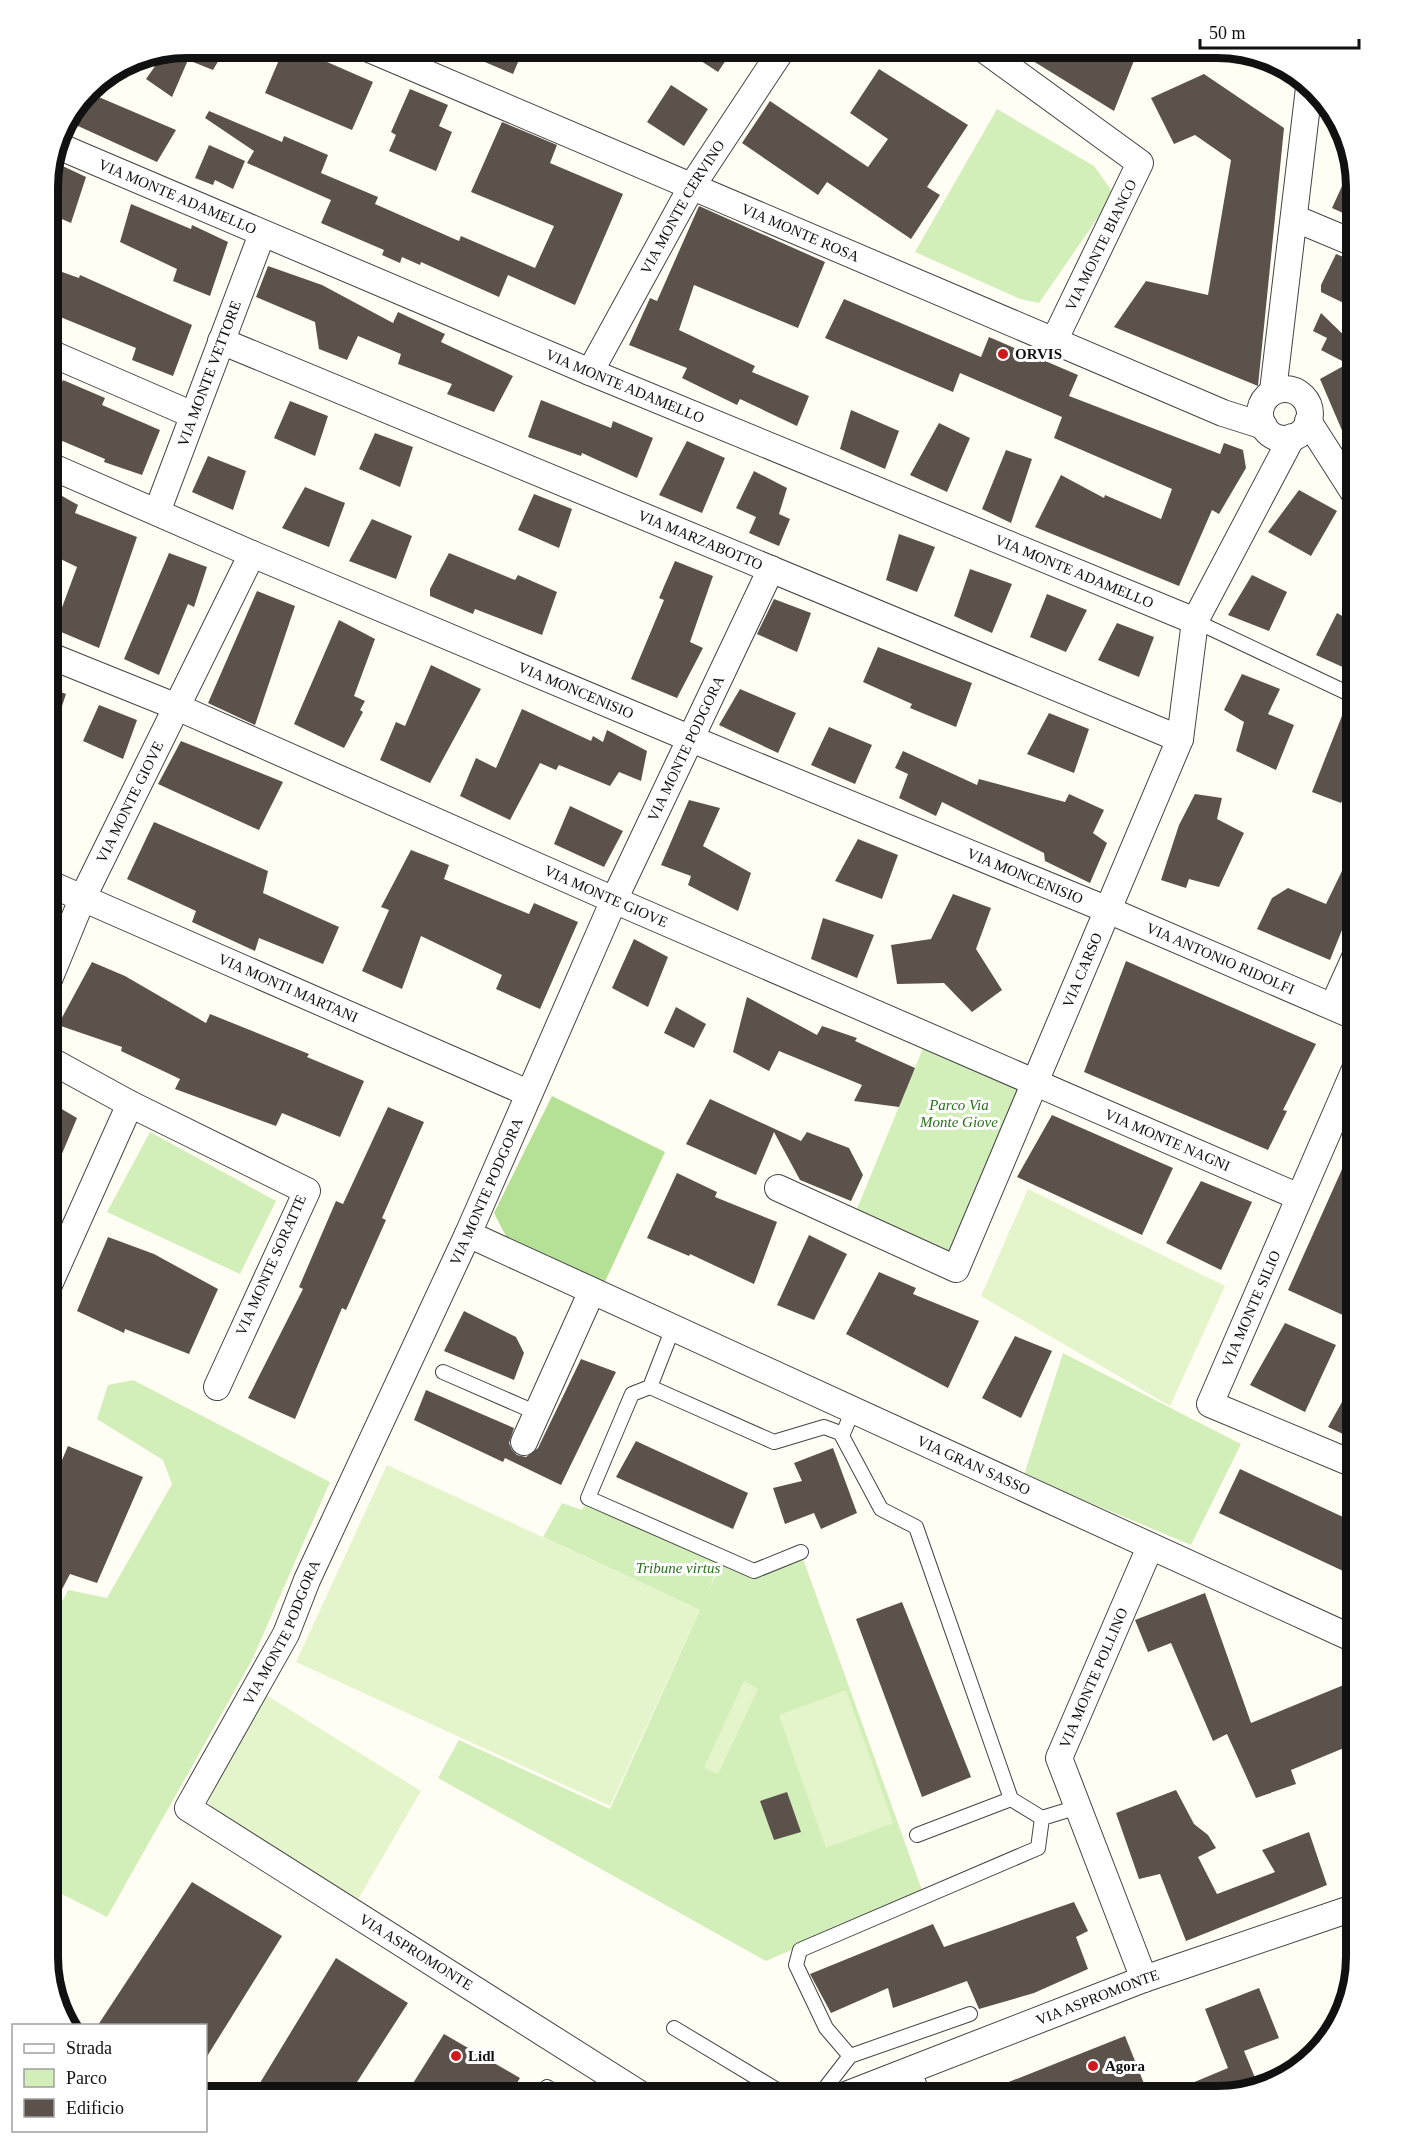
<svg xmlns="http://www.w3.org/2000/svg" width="1404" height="2144" viewBox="0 0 1404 2144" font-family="'Times New Roman',serif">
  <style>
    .green { fill: #d3efb9 }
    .forest { fill: #b5e196 }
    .pitch { fill: #e5f5cb }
    .building { fill: #5b524c }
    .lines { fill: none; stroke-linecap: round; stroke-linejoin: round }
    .lane-casing { stroke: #444; stroke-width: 16 }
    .street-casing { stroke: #444; stroke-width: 28 }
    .lane { stroke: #fff; stroke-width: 14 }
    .street { stroke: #fff; stroke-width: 26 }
    .poi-dot { fill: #d0191c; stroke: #fff; stroke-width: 2 }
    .labels { text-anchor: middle; stroke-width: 6; stroke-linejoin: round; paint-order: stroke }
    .street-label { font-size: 15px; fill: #111; stroke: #fff }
    .poi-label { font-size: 15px; font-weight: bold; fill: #111; stroke: #fff; text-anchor: start }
    .park-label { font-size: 15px; font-style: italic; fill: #287119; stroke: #fff }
    .rim { fill: none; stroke: #111; stroke-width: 8 }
  </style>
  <rect width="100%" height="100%" fill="#fffdf4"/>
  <path class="green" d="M997 109 1094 166 1112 191 1110 200 1039 303 1020 299 915 252Z
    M928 1036 1035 1083 956 1269 852 1221Z
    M150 1132 276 1201 240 1274 107 1212Z
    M1063 1353 1241 1444 1191 1545 1024 1475Z
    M133 1380 330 1482 252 1660 107 1917 48 1887V1662L58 1643 48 1637V1629L68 1590 107 1598 172 1484 163 1460 97 1419 108 1385Z
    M588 1498 722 1557 709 1590 723 1560 755 1573 801 1553 923 1893 766 1961 438 1778 459 1740 610 1809 700 1610 543 1537 562 1503 582 1510Z"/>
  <path class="forest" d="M552 1096 665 1152 603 1286 509 1242 494 1213Z"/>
  <path class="pitch" d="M1028 1189 1225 1286 1170 1406 981 1296Z
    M387 1465 700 1610 610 1806 296 1662Z
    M744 1681 758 1689 718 1774 704 1768Z
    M846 1690 893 1823 826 1848 779 1715Z
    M266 1695 421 1791 356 1903 217 1819 207 1798Z"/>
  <path class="building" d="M187 48H226L213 70 188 60 172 97 146 79 165 52Z
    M284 48H295L373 82 352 130 265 93Z
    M452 48H524L513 74Z
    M681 48H734L718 72Z
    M1012 48H1139L1114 111Z
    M879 69 968 125 927 187 940 195 911 239 827 182 818 195 742 143 770 101 868 167 888 139 850 113Z
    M1204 74 1284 128 1258 386 1114 327 1146 281 1208 295 1231 160 1195 135 1174 144 1151 98Z
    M671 85 708 109 684 146 647 122Z
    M410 89 448 105 439 126 452 132 436 171 389 151 396 135 391 132Z
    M87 92 176 130 157 162 67 121Z
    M209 111 282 142 284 136 328 155 321 173 378 197 375 204 459 241 461 236 535 268 554 226 471 192 502 122 557 145 550 163 623 194 575 305 508 275 499 297 421 262 420 265 402 257 400 263 382 255 384 250 321 223 331 200 247 163 254 151 205 118Z
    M209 145 245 161 233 189 215 180 213 185 195 178Z
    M52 161 86 177 71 223 48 213V178Z
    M1342 186 1356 192V219L1332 208Z
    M131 204 191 229 192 225 228 242 210 296 173 281 177 269 120 242Z
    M699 206 825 262 798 328 694 285 679 330 755 366 752 372 809 396 797 426 740 399 737 405 682 378 687 368 629 345 650 298 657 301Z
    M1336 254 1356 262V309L1321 292V285Z
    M268 266 322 285 393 323 398 312 445 334 441 342 513 376 494 412 447 394 452 384 398 364 401 354 358 336 347 360 319 349 315 322 256 297Z
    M48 267 79 278 80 275 192 325 173 376 132 360 136 348 48 312Z
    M844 299 981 357 989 337 1078 375 1069 396 1220 454 1224 443 1243 450 1246 468 1219 514 1212 510 1179 586 1035 527 1061 475 1104 498 1105 495 1161 519 1172 489 1054 438 1062 417 960 373 953 392 825 338Z
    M1321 313 1356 347V352L1351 350 1346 363 1321 350 1327 338 1313 331Z
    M1347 364 1356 369V463L1320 379Z
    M63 380 105 398 102 405 160 430 142 475 104 462 105 459 48 435V414Z
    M541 400 611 428 613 421 653 438 637 478 582 453 581 456 528 437Z
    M290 401 328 416 315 456 274 438Z
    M851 410 899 431 885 469 840 449Z
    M939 423 970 438 947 492 910 475Z
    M375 433 413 447 400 487 359 469Z
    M687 441 725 458 702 513 659 495Z
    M1006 450 1032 459 1011 523 982 509Z
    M208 456 246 471 233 510 192 492Z
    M754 471 787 488 779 514 790 519 779 546 749 533 756 517 736 508Z
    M305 487 345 503 329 547 282 528Z
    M48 488 78 505 75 513 137 537 99 648 54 629 77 567 48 553Z
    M1299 490 1337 511 1311 556 1268 532Z
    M534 494 572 509 559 548 518 530Z
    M372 519 412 536 396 579 349 561Z
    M899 534 935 547 917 592 886 580Z
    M169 553 207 567 194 607 188 604 159 675 124 659Z
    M449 553 515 580 518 575 557 592 542 635 475 609 473 614 430 596V589Z
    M675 561 713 576 690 642 703 648 677 698 631 679 664 600 659 598Z
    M970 569 1012 584 992 633 954 616Z
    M1252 575 1287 592 1269 631 1228 615Z
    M257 591 295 606 255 725 208 703Z
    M1047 594 1087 610 1066 652 1030 637Z
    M774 599 811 613 797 652 757 634Z
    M1337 613 1356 624V673L1316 655Z
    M339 620 375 639 354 696 365 701 360 710 363 712 344 748 294 724Z
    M1117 623 1154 637 1139 677 1098 660Z
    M878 647 972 683 956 727 910 708 912 704 863 682Z
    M431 665 481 689 430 783 380 760 396 722 405 726Z
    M1242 674 1280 689 1268 714 1294 725 1276 770 1236 751 1244 722 1224 710Z
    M48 687 66 694 51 739H48Z
    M740 689 796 713 778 753 719 725Z
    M1347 703 1356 706V798L1346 793 1341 803 1312 792Z
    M99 705 137 720 123 759 83 741Z
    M522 709 591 741 593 736 603 742 607 730 647 751 641 781 619 772 610 786 559 765 556 770 540 763 510 820 460 796 476 758 496 768Z
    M1049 713 1089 729 1074 773 1027 754Z
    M829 727 872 745 855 784 811 765Z
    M181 741 283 782 259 830 158 784Z
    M903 751 977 785 979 779 1065 802 1069 794 1104 810 1093 833 1107 843 1090 883 1045 861 1044 853 942 802 936 816 899 798 908 774 895 768Z
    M1195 794 1222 798 1217 819 1244 833 1219 887 1189 879 1186 888 1161 880 1179 825Z
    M689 800 720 808 703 846 751 873 738 911 688 885 691 876 661 865Z
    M570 806 623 831 604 867 554 844Z
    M154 822 268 871 263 893 339 927 323 964 259 938 255 951 192 922 196 911 127 879Z
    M858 839 898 855 882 899 835 881Z
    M1356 842V895L1330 960 1257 929 1272 898 1288 888 1326 904Z
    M411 850 449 865 444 879 529 914 534 903 578 922 540 1009 496 989 502 975 421 936 402 989 362 971 389 910 381 907Z
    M953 894 991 908 976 949 1002 990 972 1012 944 983 897 984 891 945 931 939Z
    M823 918 874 935 857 978 811 959Z
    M634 939 668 957 648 1007 612 988Z
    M1126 961 1316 1044 1283 1110 1287 1111 1268 1150 1084 1072Z
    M92 962 125 976 206 1023 210 1014 309 1054 307 1057 364 1081 340 1137 282 1113 276 1126 175 1089 180 1079 121 1051 122 1047 58 1025Z
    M747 997 817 1035 822 1026 857 1038 855 1041 915 1068 899 1107 854 1101 862 1085 779 1051 769 1071 733 1052Z
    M676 1007 706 1024 694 1048 664 1033Z
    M710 1099 801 1141 807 1132 849 1148 863 1175 851 1201 800 1180 774 1132 756 1175 686 1144Z
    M48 1101 77 1118 48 1187Z
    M388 1107 424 1122 382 1218 386 1220 346 1310 342 1308 295 1419 248 1398 303 1289 299 1287 336 1201 343 1204Z
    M1052 1115 1173 1168 1142 1235 1017 1177Z
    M1356 1138V1321L1288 1290Z
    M677 1173 717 1192 715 1197 777 1222 754 1284 690 1254 689 1256 647 1238Z
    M1201 1181 1252 1202 1221 1270 1166 1243Z
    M809 1235 847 1254 814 1320 777 1305Z
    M108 1237 154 1254 218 1289 189 1354 125 1329 124 1333 77 1311Z
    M879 1272 916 1288 913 1294 979 1321 948 1388 846 1334Z
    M464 1311 516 1337 524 1353 514 1380 444 1351Z
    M1285 1323 1336 1345 1305 1412 1250 1385Z
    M1015 1336 1052 1351 1021 1418 982 1398Z
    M581 1359 616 1372 561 1485 505 1458 503 1462 414 1420 426 1390 514 1428 509 1443 512 1450 517 1455 526 1457 538 1448Z
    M1356 1377V1440L1328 1427Z
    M636 1441 748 1493 733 1529 616 1477Z
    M68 1446 143 1477 97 1583 70 1574 48 1616V1478L53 1481Z
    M833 1448 857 1513 821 1529 814 1513 785 1524 773 1488 802 1481 794 1463Z
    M1240 1469 1356 1523V1577L1219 1513Z
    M1205 1593 1251 1723 1351 1682 1356 1697V1743L1291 1770 1296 1784 1256 1798 1227 1734 1213 1741 1171 1643 1148 1652 1135 1620Z
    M902 1602 971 1777 922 1797 856 1619Z
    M1176 1790 1194 1824 1208 1835 1216 1848 1198 1857 1217 1894 1275 1872 1262 1850 1309 1832 1327 1885 1186 1941 1160 1874 1139 1879 1116 1813Z
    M787 1792 801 1832 774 1840 760 1801Z
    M192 1882 282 1936 206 2058V2025H98Z
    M1074 1902 1088 1931 1076 1937 1088 1969 1034 1993 979 2009 967 1981 893 2008 888 1988 831 2013 810 1974 933 1924 944 1947Z
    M336 1958 408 2003 348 2096H252Z
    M1259 1988 1279 2038 1244 2051 1258 2085 1217 2096H1161L1228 2068 1205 2009Z
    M444 2034 520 2078 509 2096H405Z
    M1125 2036 1149 2096H976V2095Z"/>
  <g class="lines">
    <defs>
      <path id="lane" d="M1195 621 1356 697
        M443 1372 537 1413
        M650 1387 673 1328
        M853 1410 842 1436 881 1509 916 1527 1011 1799 1042 1818 1078 1807
        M801 1552 754 1571 588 1498 632 1394 650 1387 774 1442 824 1427 843 1434
        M917 1835 1011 1799
        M674 2028 787 2096
        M850 2056 826 2028 796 1965 800 1950 1038 1848 1042 1818
        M913 2069 924 2096
        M542 2096 547 2087 560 2096
        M819 2096 850 2056 970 2014"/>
      <g id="street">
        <path id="s1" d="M367 48 1223 413 1264 426"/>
        <path d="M982 48 1140 163 1054 341"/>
        <path id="s2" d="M56 145 590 372 1195 621"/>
        <path d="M1294 218 1356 244"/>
        <path id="s3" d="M221 341 1180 739"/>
        <path d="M48 352 193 415"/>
        <path id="s4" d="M590 372 692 186 783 48"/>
        <circle cx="1285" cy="414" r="25"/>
        <path d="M1273 391 1309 88"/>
        <path d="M1308 421 1356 496"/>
        <path id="s5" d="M48 465 252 554 689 738 1108 910 1356 1017"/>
        <path id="s6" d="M157 512 262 234"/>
        <path id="s7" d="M48 655 177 707 614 900 1299 1197"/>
        <path id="s8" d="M48 883 528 1093"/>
        <path id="s9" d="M48 982 83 897 252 554"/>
        <path d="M1333 1006 1356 955"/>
        <path d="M48 1059 130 1104 307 1191 217 1387"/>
        <path id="s10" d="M778 1188 956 1269 1180 739 1195 621 1292 437"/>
        <path id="s11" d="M468 1234 1356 1640"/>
        <path d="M48 1287 130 1104"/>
        <path d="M524 1442 592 1291"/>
        <path id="s12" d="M1356 1465 1210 1404 1356 1067"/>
        <path id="s13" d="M1144 1979 1059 1758 1150 1547"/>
        <path id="s14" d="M643 2096 188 1808 286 1634 307 1580 468 1234 614 900 771 569"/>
        <path id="s15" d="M843 2096 1144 1979 1356 1907"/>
      </g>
    </defs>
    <use href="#lane" class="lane-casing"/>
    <use href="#street" class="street-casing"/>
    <use href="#lane" class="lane"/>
    <use href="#street" class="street"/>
  </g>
  <g class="poi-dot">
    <circle cx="1003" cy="354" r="6"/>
    <circle cx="456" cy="2056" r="6"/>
    <circle cx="1093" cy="2066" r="6"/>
  </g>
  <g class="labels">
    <g class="street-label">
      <text dy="5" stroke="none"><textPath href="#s2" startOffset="132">VIA MONTE ADAMELLO</textPath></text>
      <text dy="5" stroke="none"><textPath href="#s4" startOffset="189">VIA MONTE CERVINO</textPath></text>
      <text dy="5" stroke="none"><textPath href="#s1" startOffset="471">VIA MONTE ROSA</textPath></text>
      <text transform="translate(1101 245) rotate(-64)" y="5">VIA MONTE BIANCO</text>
      <text dy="5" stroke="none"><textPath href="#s6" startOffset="148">VIA MONTE VETTORE</textPath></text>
      <text dy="5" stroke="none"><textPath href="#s2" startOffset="618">VIA MONTE ADAMELLO</textPath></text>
      <text dy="5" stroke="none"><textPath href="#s3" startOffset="519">VIA MARZABOTTO</textPath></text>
      <text dy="5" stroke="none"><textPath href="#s2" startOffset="1104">VIA MONTE ADAMELLO</textPath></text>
      <text dy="5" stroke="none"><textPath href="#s5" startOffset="574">VIA MONCENISIO</textPath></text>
      <text dy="5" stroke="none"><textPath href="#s14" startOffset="1710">VIA MONTE PODGORA</textPath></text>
      <text dy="5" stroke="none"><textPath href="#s9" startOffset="198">VIA MONTE GIOVE</textPath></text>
      <text dy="5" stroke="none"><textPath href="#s5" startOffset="1060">VIA MONCENISIO</textPath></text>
      <text dy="5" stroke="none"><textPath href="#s7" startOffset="608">VIA MONTE GIOVE</textPath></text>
      <text dy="5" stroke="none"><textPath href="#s5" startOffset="1272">VIA ANTONIO RIDOLFI</textPath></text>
      <text dy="5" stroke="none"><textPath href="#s10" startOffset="520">VIA CARSO</textPath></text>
      <text dy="5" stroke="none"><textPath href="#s8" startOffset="262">VIA MONTI MARTANI</textPath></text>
      <text dy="5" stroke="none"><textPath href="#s7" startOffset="1220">VIA MONTE NAGNI</textPath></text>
      <text dy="5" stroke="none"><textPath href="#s14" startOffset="1224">VIA MONTE PODGORA</textPath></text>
      <text transform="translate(271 1265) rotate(-66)" y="5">VIA MONTE SORATTE</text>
      <text dy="5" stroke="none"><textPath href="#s12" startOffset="262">VIA MONTE SILIO</textPath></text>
      <text dy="5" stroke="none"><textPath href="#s11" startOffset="556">VIA GRAN SASSO</textPath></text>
      <text dy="5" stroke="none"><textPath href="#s14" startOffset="738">VIA MONTE PODGORA</textPath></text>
      <text dy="5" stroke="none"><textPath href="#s13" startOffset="324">VIA MONTE POLLINO</textPath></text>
      <text transform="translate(416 1952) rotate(32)" y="5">VIA ASPROMONTE</text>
      <text dy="5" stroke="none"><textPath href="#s15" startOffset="273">VIA ASPROMONTE</textPath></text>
    </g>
    <g class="poi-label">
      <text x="1015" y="359">ORVIS</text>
      <text x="468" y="2061">Lidl</text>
      <text x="1105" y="2071">Agora</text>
    </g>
    <g class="park-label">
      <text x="959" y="1110">Parco Via<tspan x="959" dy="17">Monte Giove</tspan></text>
      <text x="678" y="1573">Tribune virtus</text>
    </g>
  </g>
  <path d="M0 0H1404V2144H0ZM187 58H1217A129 129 0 0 1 1346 187V1957A129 129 0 0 1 1217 2086H187A129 129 0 0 1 58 1957V187A129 129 0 0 1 187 58Z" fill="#fff" fill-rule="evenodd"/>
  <path class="rim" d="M187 58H1217A129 129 0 0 1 1346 187V1957A129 129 0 0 1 1217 2086H187A129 129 0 0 1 58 1957V187A129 129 0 0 1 187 58Z"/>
  <rect x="12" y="2024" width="195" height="108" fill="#ffffff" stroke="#a0a0a0" stroke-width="1.5"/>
  <rect x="24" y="2044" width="30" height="9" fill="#ffffff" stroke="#a0a0a0" stroke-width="1.5"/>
  <text x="66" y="2054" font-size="18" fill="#111111">Strada</text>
  <rect x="24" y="2069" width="30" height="18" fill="#d3efb9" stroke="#a0a0a0" stroke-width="1.5"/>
  <text x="66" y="2084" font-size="18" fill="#111111">Parco</text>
  <rect x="24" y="2099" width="30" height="18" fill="#5b524c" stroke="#a0a0a0" stroke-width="1.5"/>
  <text x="66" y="2114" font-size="18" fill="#111111">Edificio</text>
  <path d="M1200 39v9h159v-9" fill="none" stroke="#111111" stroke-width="3"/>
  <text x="1209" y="39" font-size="18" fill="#111111" stroke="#ffffff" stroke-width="4.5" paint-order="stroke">50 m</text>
</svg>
